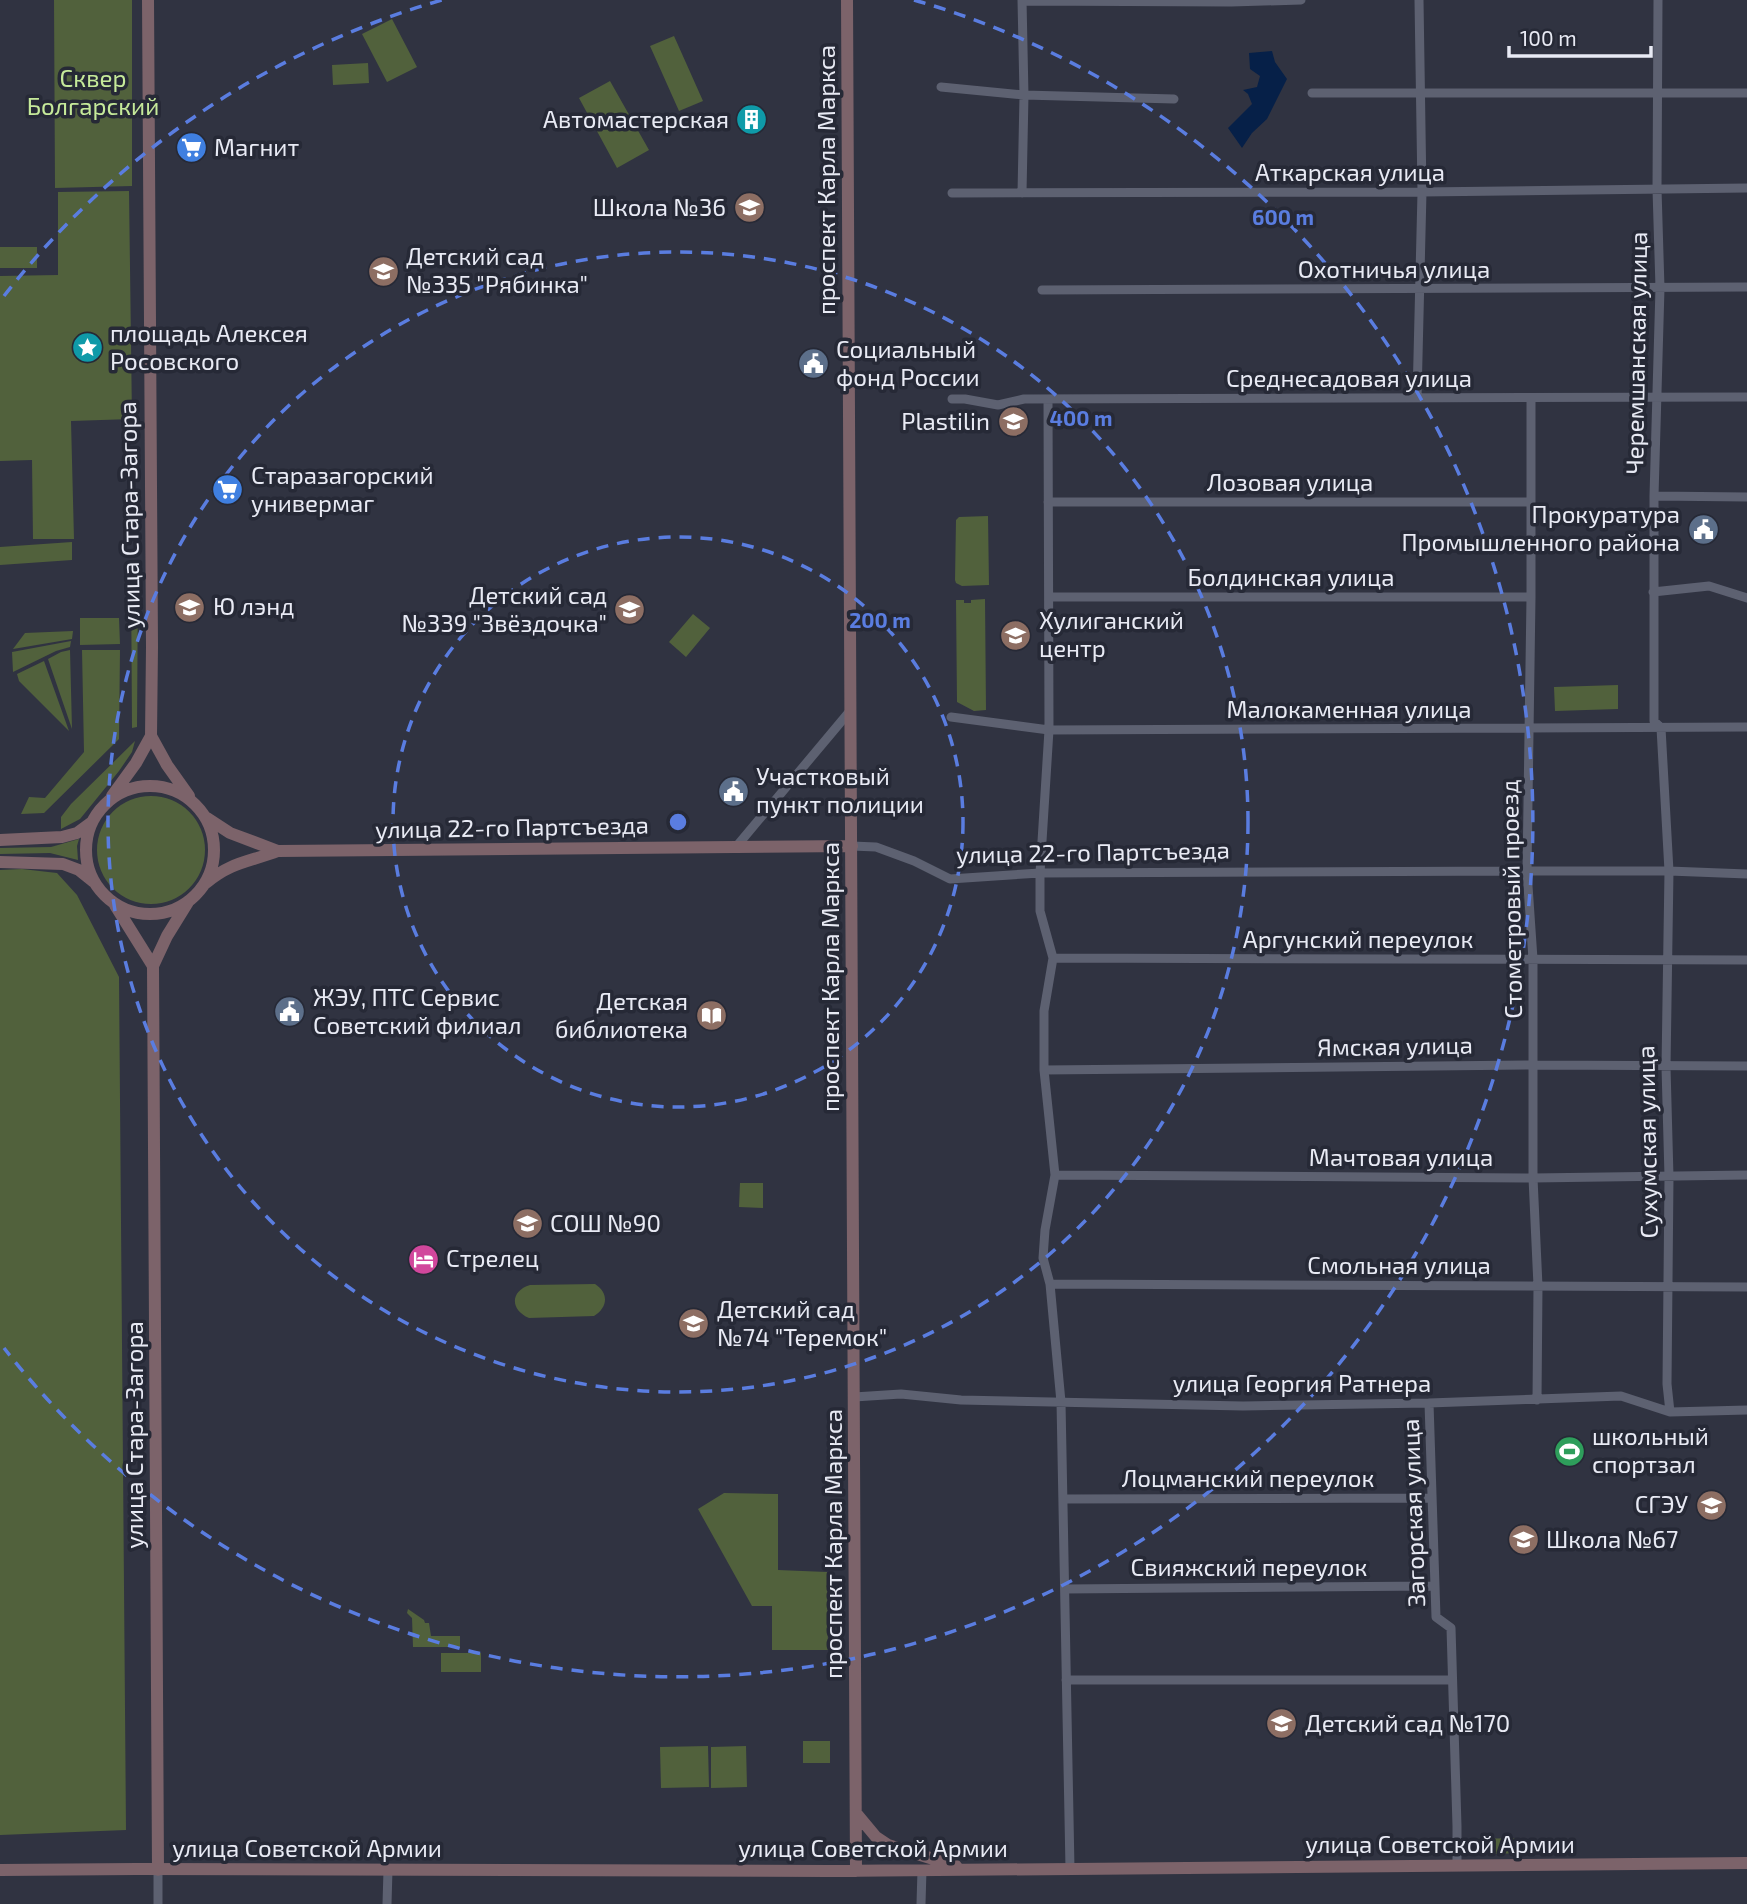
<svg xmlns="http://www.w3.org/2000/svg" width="1747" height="1904" viewBox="0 0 1747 1904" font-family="'Exo 2',sans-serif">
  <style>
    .green { fill: #51613c }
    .water { fill: #062048 }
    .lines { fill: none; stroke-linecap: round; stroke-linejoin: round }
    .street { stroke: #5d6171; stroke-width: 9 }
    .secondary { stroke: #7c636a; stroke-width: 12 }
    .ring { fill: none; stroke: #5a7de0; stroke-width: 3.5; stroke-dasharray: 12 9 }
    .labels { text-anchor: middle; stroke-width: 7; stroke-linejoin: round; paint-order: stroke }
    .park-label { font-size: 24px; fill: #c6ea9a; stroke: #262936 }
    .poi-label { font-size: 24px; fill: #e8eaf4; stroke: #262936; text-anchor: start }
    .street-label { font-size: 24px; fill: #e8eaf4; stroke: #262936 }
    .centre { fill: #5a7de0; stroke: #262936; stroke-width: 3.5 }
    .ring-label { font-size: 21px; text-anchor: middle; font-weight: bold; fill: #5a7de0; stroke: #262936; stroke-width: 7; stroke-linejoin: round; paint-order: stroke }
  </style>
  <rect width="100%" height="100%" fill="#303341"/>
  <path class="green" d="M54 0H132V186L55 188Z
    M392 19 417 67 387 82 362 34Z
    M674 36 703 101 679 111 650 46Z
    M368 63 369 83 333 85 332 65Z
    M610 81 649 150 617 168 579 98Z
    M129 191 132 419 71 421 74 539H33L32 460 0 461V276L58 275V192Z
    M0 247H37V268H0Z
    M988 516 989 585 962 586 956 583 955 580 956 520 959 517Z
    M72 542V560L0 565V547Z
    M131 570 138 573 137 727 132 728Z
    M985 599 986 710 974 711 957 702 956 600H964V603H971V600Z
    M693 614 710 628 686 657 669 642Z
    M80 618H119L120 644 80 645Z
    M73 631 72 639 13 649 25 633Z
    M71 641 70 647 56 651 13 672 12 652Z
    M70 650 72 729 48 659 61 652Z
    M82 650H120L119 739 44 813 21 814 29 797 45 798 84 752Z
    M44 661 69 731 19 681 17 674Z
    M1618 685V709L1555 711 1554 687Z
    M135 741 132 752 119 771 89 808 80 819 61 829V817L71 804Z
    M97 850a54 54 0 1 1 108 0a54 54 0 1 1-108 0Z
    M79 839 77 846 78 860 50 853 0 854V848L51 847Z
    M22 869 57 873 77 895 119 977 126 1830 0 1835V870Z
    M740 1183H763V1208L739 1207Z
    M595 1284C609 1293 608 1307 594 1316L529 1318C510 1310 510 1291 530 1285Z
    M724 1493 778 1494V1570L827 1572 828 1650H772V1606H752L698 1509Z
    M408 1609 424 1620 425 1623H429L431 1636H460V1647H413L412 1618 407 1613Z
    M441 1653H481V1672H441Z
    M803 1741H830V1763H803Z
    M708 1746 709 1787 661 1788 660 1747Z
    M746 1746 747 1787 711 1788V1747Z
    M1520 1838V1853L1469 1855V1839Z"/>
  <path class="water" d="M1272 51 1275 62 1287 79 1267 119 1252 133 1242 148 1228 128 1252 104 1248 94 1243 90 1257 87 1260 76 1250 69 1249 53Z"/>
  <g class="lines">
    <path class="street" d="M1022 0 1024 95 1022 193
      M1658 0 1657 189 1660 288 1654 496V721L1661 728 1669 871 1666 1067 1669 1177 1667 1384 1670 1412
      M1022 1 1231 2 1301 0
      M941 87 1024 95 1174 99
      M1312 93H1747
      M952 193 1422 192 1747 188
      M1042 290 1747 287
      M1417 398 1422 192 1419 0
      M1531 398V597L1527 871 1533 959V1178L1538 1286 1537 1400
      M952 399H965L998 405 1024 399 1747 397
      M1048 399 1049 730 1040 873V911L1053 958 1044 1011V1070L1055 1175 1045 1230 1043 1258 1050 1284 1061 1402 1070 1869
      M1654 496 1747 497
      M1048 502H1531
      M1653 592 1709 586 1747 598
      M1050 597H1531
      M951 717 1049 730 1747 727
      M852 846 876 847 914 861 950 879 1040 873 1527 871H1669L1747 874
      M736 847 850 711
      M1053 958 1747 960
      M1044 1070 1533 1065 1747 1066
      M1055 1175 1533 1178 1747 1175
      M1050 1284 1747 1287
      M854 1397 901 1394 961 1400 1243 1406 1429 1403 1621 1396 1670 1412 1747 1410
      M1429 1403 1436 1617 1451 1628 1457 1826V1866
      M1063 1499 1432 1498
      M1065 1589 1434 1586
      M1066 1680H1452
      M158 1904V1870
      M387 1904 388 1870
      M921 1904 922 1870"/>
    <path class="secondary" d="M847 0 856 1871
      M151 736 167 765 189 796
      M86 850a64 64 0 1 1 128 0a64 64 0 1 1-128 0Z
      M112 796 136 763 151 736 152 647 148 0
      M207 818 230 833 278 851
      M0 840 62 837 77 833 92 822
      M0 862 63 864 79 870 94 882
      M206 883C231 862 249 862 278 851L852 846
      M115 905 153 966
      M856 1813 876 1837 888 1845 956 1866
      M0 1870 137 1869 830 1871 1747 1863
      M158 1870 153 966 167 936 188 902"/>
  </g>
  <g class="ring">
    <circle cx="678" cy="822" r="285"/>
    <circle cx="678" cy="822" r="570"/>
    <path d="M4 296A855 855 0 0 1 442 0M914 0A855 855 0 1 1 4 1348"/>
  </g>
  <defs>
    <symbol id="building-disc" viewBox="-11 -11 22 22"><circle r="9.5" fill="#0f9aa8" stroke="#262936"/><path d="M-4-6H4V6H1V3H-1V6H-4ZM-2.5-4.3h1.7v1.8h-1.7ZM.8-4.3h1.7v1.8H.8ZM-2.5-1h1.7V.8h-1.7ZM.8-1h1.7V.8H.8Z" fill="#fff"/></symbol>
    <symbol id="supermarket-disc" viewBox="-11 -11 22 22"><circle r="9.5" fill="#3f7fe0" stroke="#262936"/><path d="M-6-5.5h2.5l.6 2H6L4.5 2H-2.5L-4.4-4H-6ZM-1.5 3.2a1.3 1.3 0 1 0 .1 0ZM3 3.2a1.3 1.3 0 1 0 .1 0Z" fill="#fff"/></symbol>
    <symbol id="school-disc" viewBox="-11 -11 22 22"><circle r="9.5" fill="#8d6e63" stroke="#262936"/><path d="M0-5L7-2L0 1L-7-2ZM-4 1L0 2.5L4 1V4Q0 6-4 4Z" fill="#fff"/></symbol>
    <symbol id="sight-disc" viewBox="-11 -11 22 22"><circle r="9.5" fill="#0f9aa8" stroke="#262936"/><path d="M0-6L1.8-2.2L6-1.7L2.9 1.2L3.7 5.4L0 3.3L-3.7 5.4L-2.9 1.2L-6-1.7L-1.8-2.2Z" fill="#fff"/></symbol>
    <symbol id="civic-disc" viewBox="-11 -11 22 22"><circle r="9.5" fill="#5c6f8a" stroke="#262936"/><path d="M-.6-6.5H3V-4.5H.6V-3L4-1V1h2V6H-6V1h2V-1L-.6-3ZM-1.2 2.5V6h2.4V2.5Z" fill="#fff"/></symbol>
    <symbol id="library-disc" viewBox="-11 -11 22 22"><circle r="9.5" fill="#8d6e63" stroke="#262936"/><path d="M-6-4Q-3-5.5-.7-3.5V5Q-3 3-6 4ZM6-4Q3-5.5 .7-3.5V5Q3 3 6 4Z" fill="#fff"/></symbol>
    <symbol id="hotel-disc" viewBox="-11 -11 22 22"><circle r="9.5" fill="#d1479c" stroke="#262936"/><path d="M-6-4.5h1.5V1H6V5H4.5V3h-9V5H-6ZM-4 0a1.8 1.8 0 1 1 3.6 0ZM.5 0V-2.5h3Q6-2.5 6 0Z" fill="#fff"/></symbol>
    <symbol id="stadium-disc" viewBox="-11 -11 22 22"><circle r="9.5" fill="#2e9e5b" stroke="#262936"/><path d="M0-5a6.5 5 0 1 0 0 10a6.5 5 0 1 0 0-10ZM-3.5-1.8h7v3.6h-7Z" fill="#fff"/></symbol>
    <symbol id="university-disc" viewBox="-11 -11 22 22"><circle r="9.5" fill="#8d6e63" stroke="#262936"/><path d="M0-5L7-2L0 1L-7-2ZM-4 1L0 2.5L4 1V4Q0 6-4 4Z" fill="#fff"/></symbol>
  </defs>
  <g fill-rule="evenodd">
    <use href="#building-disc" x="734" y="102" width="35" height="35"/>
    <use href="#supermarket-disc" x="174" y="130" width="35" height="35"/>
    <use href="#school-disc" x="732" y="190" width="35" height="35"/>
    <use href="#school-disc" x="366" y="254" width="35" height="35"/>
    <use href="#sight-disc" x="70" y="330" width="35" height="35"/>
    <use href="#civic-disc" x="796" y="346" width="35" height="35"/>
    <use href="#school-disc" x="996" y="404" width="35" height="35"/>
    <use href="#supermarket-disc" x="210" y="472" width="35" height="35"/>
    <use href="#civic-disc" x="1686" y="512" width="35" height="35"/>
    <use href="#school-disc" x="172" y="590" width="35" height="35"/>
    <use href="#school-disc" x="612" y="592" width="35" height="35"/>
    <use href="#school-disc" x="998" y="618" width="35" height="35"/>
    <use href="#civic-disc" x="716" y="774" width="35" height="35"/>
    <use href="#civic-disc" x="272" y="994" width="35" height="35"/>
    <use href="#library-disc" x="694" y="998" width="35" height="35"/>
    <use href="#school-disc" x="510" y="1206" width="35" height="35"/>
    <use href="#hotel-disc" x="406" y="1242" width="35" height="35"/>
    <use href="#school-disc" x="676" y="1306" width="35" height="35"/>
    <use href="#stadium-disc" x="1552" y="1434" width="35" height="35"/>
    <use href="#university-disc" x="1694" y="1488" width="35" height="35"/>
    <use href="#school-disc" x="1506" y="1522" width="35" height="35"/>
    <use href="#school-disc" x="1264" y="1706" width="35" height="35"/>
  </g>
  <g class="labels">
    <g class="park-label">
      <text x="93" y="87">Сквер<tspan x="93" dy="28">Болгарский</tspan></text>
    </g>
    <g class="poi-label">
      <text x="729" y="128" text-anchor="end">Автомастерская</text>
      <text x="214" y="156">Магнит</text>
      <text x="726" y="216" text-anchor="end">Школа №36</text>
      <text x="406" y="265">Детский сад<tspan x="406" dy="28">№335 "Рябинка"</tspan></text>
      <text x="110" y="342">площадь Алексея<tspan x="110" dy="28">Росовского</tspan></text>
      <text x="836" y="358">Социальный<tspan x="836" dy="28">фонд России</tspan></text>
      <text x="990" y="430" text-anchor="end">Plastilin</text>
      <text x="251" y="484">Старазагорский<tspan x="251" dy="28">универмаг</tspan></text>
      <text x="1680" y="523" text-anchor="end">Прокуратура<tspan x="1680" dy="28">Промышленного района</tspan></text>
      <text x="607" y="604" text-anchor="end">Детский сад<tspan x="607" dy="28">№339 "Звёздочка"</tspan></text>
      <text x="213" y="615">Ю лэнд</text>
      <text x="1039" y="629">Хулиганский<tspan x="1039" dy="28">центр</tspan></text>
      <text x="756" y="785">Участковый<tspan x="756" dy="28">пункт полиции</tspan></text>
      <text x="313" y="1006">ЖЭУ, ПТС Сервис<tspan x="313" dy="28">Советский филиал</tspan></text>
      <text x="688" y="1010" text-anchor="end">Детская<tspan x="688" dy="28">библиотека</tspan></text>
      <text x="550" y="1232">СОШ №90</text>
      <text x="446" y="1267">Стрелец</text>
      <text x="717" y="1318">Детский сад<tspan x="717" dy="28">№74 "Теремок"</tspan></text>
      <text x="1592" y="1445">школьный<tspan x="1592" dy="28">спортзал</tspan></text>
      <text x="1688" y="1513" text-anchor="end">СГЭУ</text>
      <text x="1546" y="1548">Школа №67</text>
      <text x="1305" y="1732">Детский сад №170</text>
    </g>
    <g class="street-label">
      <text x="1350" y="181">Аткарская улица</text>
      <text transform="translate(827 180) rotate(-90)" y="8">проспект Карла Маркса</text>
      <text x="1394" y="278">Охотничья улица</text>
      <text transform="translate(1637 353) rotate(-89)" y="8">Черемшанская улица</text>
      <text x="1349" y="387">Среднесадовая улица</text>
      <text x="1290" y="491">Лозовая улица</text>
      <text transform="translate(130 515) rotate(-91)" y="8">улица Стара-Загора</text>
      <text x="1291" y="586">Болдинская улица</text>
      <text x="1349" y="718">Малокаменная улица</text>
      <text transform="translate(512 828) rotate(-1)" y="8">улица 22-го Партсъезда</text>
      <text transform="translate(1093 853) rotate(-1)" y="8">улица 22-го Партсъезда</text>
      <text transform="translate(1512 899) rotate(-91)" y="8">Стометровый проезд</text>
      <text x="1358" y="948">Аргунский переулок</text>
      <text transform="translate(831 977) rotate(-90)" y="8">проспект Карла Маркса</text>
      <text transform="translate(1395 1047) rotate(-1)" y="8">Ямская улица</text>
      <text transform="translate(1648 1142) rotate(-91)" y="8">Сухумская улица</text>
      <text x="1401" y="1166">Мачтовая улица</text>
      <text x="1399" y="1274">Смольная улица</text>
      <text x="1302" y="1392">улица Георгия Ратнера</text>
      <text transform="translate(135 1435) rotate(-90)" y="8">улица Стара-Загора</text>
      <text x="1248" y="1487">Лоцманский переулок</text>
      <text transform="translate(1414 1513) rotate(-92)" y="8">Загорская улица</text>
      <text transform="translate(834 1544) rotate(-90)" y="8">проспект Карла Маркса</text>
      <text x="1249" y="1576">Свияжский переулок</text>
      <text x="1440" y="1853">улица Советской Армии</text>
      <text x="307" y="1857">улица Советской Армии</text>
      <text x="873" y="1857">улица Советской Армии</text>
    </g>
  </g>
  <circle cx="678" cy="822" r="10" class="centre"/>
  <g class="ring-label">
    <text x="1283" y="225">600 m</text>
    <text x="1081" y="426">400 m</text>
    <text x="880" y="628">200 m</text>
  </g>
  <path d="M1509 46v10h142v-10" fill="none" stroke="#e8eaf4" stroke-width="3.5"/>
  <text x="1520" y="46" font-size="21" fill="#e8eaf4" stroke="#262936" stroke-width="5" paint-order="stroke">100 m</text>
</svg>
